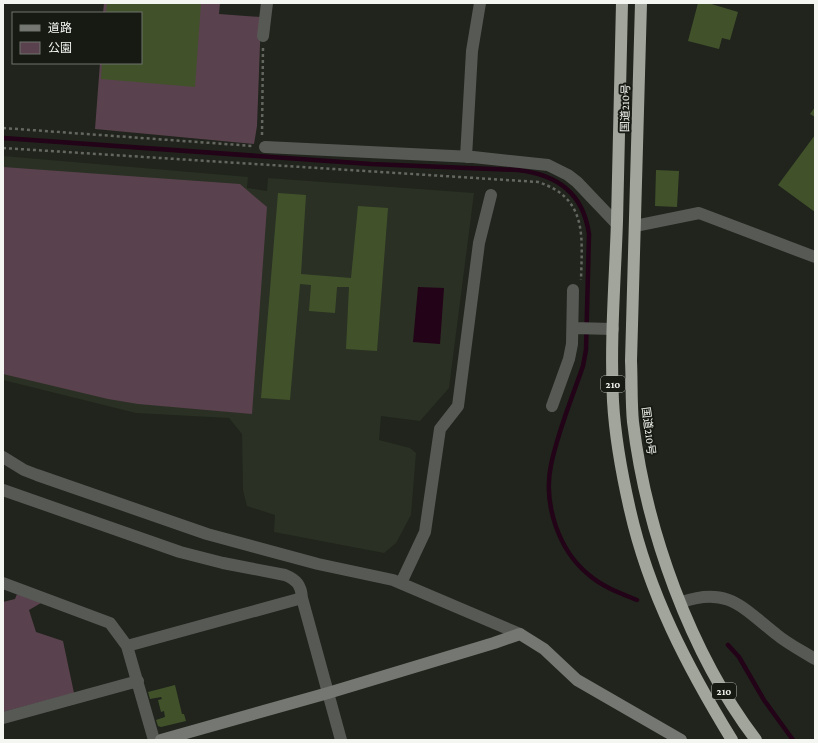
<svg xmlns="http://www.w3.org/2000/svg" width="818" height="743" viewBox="0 0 818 743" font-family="'Crimson Pro','Noto Sans JP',serif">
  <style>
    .built { fill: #2a3023 }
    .green { fill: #5a414e }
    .water { fill: #230317 }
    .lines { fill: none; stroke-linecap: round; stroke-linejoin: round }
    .stream { stroke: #230317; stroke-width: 4.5 }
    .building { fill: #41522b }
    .path { stroke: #646760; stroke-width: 2.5; stroke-dasharray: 3 3; stroke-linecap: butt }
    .street { stroke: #575955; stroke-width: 12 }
    .secondary { stroke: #757872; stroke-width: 12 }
    .highway { stroke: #a1a59c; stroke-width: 12 }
    .labels { text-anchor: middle; stroke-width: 4; stroke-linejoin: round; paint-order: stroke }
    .shield { fill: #171a13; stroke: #b2b4ae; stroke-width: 1 }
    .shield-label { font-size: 10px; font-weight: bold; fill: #f4f6f1 }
    .street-label { font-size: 11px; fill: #f4f6f1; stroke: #171a13 }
  </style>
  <rect width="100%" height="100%" fill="#20241c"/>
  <path class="built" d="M3 156 248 177 247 188 267 191 268 178 474 193 449 388 420 421 381 416 379 440 410 448 416 453 411 515 396 543 384 553 274 532 275 515 247 506 243 490 242 434 229 418 136 413 3 380Z"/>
  <path class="green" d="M104 3H220L219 14 261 17 257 126 254 144 95 129 100 63H141V13H103Z
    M3 167 240 184 267 207 252 414 138 404 108 399 3 374Z
    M17 594 41 603 29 610 36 632 63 641 74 693 3 712V602L15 599Z"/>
  <path class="water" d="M418 287 444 288 440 344 413 342Z"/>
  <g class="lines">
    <path class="stream" d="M3 138 371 164 518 170C558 175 583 193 589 234L586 350 583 366C572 398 558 431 551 465 543 503 558 550 589 575 603 587 620 593 637 600
      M728 645 739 657 764 700 793 740"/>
  </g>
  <path class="building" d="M107 3H201L195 87 101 79 102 63H141V13H106Z
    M698 3H708L738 12 730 40 722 38 719 49 688 41Z
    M815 107V117L810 114Z
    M815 135V212L778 185Z
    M656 170 679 171 677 207 655 206Z
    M278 193 306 195 301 274 351 278 358 206 388 208 377 351 346 349 349 287H337L335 313 309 311 311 285 300 284 290 400 261 398Z
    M175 685 182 714H184L186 721 161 727 158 726 156 720 165 717 164 711 161 712 158 700 162 699 161 697 150 699 148 692Z"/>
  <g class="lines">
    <path class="path" d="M3 128 253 146
      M262 135 263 48
      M3 148 538 182C588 198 582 237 581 280"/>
    <path class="street" d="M263 36 267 3
      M265 147 473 157 548 165 568 175 577 182 616 223
      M466 157 472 51 480 3
      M635 226 699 213 815 257
      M573 328 613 329
      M552 406 569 359 572 344 573 290
      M3 457 24 470 37 475 207 534 318 564 393 580 520 634
      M3 490 180 552 223 563 285 575C297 580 301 585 302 598L341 740
      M3 583 110 623 127 646 154 740
      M401 583 425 532 440 429 458 406 479 243 491 195
      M682 602C728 586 743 608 776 634 788 644 802 651 815 659
      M127 646 302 598
      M3 718 138 681"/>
    <path class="secondary" d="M161 740 328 693 494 643 520 634 544 649 577 680 681 740"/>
    <path class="highway" d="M622 3C620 76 619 148 617 221 615 281 610 341 613 401 615 437 622 475 630 510 649 594 688 668 732 740
      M641 3 631 361C632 381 631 402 633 422 646 530 690 653 756 740"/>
  </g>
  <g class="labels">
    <g class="shield">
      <rect x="601" y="376" width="24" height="16" rx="3"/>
      <rect x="712" y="683" width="24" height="16" rx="3"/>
    </g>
    <g class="shield-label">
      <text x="613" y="388">210</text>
      <text x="724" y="695">210</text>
    </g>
    <g class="street-label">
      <text transform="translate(625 108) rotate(-89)" y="4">国道210号</text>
      <text transform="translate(649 431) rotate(83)" y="4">国道210号</text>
    </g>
  </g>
  <rect width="818" height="743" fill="none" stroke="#f4f6f1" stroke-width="8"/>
  <rect x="12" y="12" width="130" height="52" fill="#171a13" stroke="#6f726c"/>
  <rect x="20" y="25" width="20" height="6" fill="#757872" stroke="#6f726c"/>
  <text x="48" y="32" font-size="12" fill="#f4f6f1">道路</text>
  <rect x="20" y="42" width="20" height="12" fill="#5a414e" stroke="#6f726c"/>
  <text x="48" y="52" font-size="12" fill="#f4f6f1">公園</text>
</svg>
